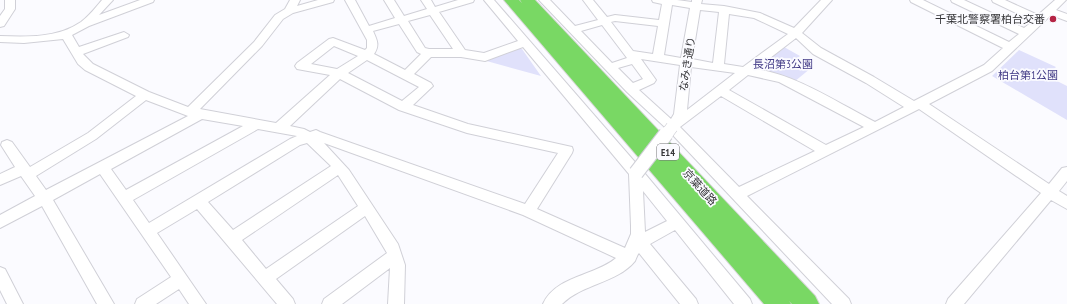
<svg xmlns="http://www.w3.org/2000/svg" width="1067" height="304" viewBox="0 0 1067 304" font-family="'PT Sans Narrow','Noto Sans JP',sans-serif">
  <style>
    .green { fill: #e0e1fb }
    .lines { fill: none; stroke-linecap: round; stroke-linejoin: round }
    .minor-casing { stroke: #d0d0d7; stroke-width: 2 }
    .highway-casing { stroke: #d7d7d7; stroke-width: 2 }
    .minor { fill: #fff; fill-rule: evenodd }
    .highway { fill: #79d864; fill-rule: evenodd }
    .minor-bridge-far1-casing { stroke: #d0d0d7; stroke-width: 13; stroke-linecap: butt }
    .minor-bridge-casing { stroke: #d0d0d7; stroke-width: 16; stroke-linecap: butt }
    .minor-bridge-far1 { stroke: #fff; stroke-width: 12 }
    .minor-bridge { stroke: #fff; stroke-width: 14 }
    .poi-dot { fill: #b52444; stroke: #fbfbff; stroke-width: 1.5 }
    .labels { text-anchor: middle; stroke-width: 3.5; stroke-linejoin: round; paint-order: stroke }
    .shield { fill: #fbfbff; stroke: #717174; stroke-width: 1 }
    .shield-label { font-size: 10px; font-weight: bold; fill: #363639 }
    .poi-label { font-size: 11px; fill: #363639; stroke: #fbfbff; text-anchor: end }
    .street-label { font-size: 11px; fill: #363639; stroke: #fbfbff }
    .park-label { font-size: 11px; fill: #413a86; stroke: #fbfbff }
  </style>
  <rect width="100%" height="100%" fill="#fbfbff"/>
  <path class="green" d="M512 47 522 49 541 76 483 60Z
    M784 47 800 56 795 60 811 68 794 82 756 69Z
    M1019 50 1056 67 1047 76 1067 86V120L992 76Z"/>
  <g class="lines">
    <defs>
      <path id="minor" d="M5 0H15V9L4 26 0 27V16L5 9Z
        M102 0H113L99 15 140 0H154L153 2 89 26 72 35 79 47 124 32 129 35 128 37 83 54 93 64 149 92 188 107 254 42 275 15 285 9 290 0H300L297 6 318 0H334L333 2 293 13 283 19 262 46 200 109 276 123 330 75 297 69 295 66 297 63 329 39 333 38 365 50 367 48V40L345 0H355L369 26 395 18 384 0H394L404 16 427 9 421 0H431L435 7 458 0H474L473 2 439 12 465 50 484 53 518 41 484 0H494L641 169 750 299 752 304H734L675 230 650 244 696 299 698 304H680L639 253C637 255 636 259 635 261 617 283 582 284 562 304H543C555 276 595 276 616 258L523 215 324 143 349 170 398 244 405 265 404 304H388L390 268 342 304H322L324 299 387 253 365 216 276 279 293 299 295 304H277L197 209 157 233 206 304H189L179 289 156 304H135L137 299 171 277 100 174 53 200 114 304H97L42 206 0 228V215L35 196 21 176 0 185V174L15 167 1 145 2 142 7 140 12 142 30 167 88 133 136 96 85 70 78 64 63 39 24 43 0 42V36C27 37 58 38 81 22 89 16 96 7 102 0ZM430 15 453 49H429L425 48 408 21ZM399 24 417 52 421 54 405 70 374 54C380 45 377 40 373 31ZM334 46 358 56 337 69 311 64ZM523 47 629 174 631 226V234L625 248 537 209 572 153 573 150 572 147 468 124 413 105 433 86 431 83 414 74 431 57H461L485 61ZM367 60 419 87 402 101 348 73ZM340 79 399 110 467 133 558 153 525 204 320 132 316 130 310 132 304 129 290 126ZM146 100 188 116 46 190 36 176 96 139ZM202 119 243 126 126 190 111 169ZM258 129 297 136 290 139 149 223 133 200ZM307 143 331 166 233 230 208 202 300 145ZM338 175 358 206 266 269 242 240ZM643 191 667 221 645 232Z
        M539 0H550L575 26 598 20 583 0H593L607 17 615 15 659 20 662 4 653 2 652 0H677L692 2V0H702L701 4 724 6 760 13 794 28 821 0H832L802 33 821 48 874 77 914 101 984 65 1003 48 911 2 910 0H923L1009 42 1019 34 952 2 951 0H964L1024 28 1033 21 993 2 992 0H1005L1038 15 1055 0H1066L1056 10 1067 14V21L1051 15 992 71 929 104 1049 184 1062 168 1067 167V181L1059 191 1067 196V209L1051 200 964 304H946L948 299 1041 193 919 109 747 196 849 299 851 304H832L668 130 627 92ZM672 5 690 8 681 58 664 55ZM700 10 719 12 713 63 692 59ZM729 14 754 18 788 34 743 67 724 64ZM615 21 658 26 653 54 633 51 611 22ZM602 25 627 58 612 63 581 31ZM796 38 813 54 866 83 904 107 875 122C838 103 797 75 756 69ZM641 59 680 65 674 114 671 119 639 90 654 83 656 80ZM632 64 643 79 633 83 618 68ZM691 67 735 73 687 110ZM748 75 779 82 864 127 826 145 729 90ZM721 96 815 151 739 187 680 127Z
        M0 267 5 269 23 304H7L0 290Z"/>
      <path id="highway" d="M504 0H519L522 3 520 0H535L815 296 819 304H792L789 301 791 304H764Z"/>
    </defs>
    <use href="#minor" class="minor-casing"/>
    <use href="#highway" class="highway-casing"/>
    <use href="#minor" class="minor"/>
    <use href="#highway" class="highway"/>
    <defs>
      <path id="minor-bridge-far1" d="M666 135 672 127"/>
      <path id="minor-bridge" d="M636 173 666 134"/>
    </defs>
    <use href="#minor-bridge-far1" class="minor-bridge-far1-casing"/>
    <use href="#minor-bridge" class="minor-bridge-casing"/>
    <use href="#minor-bridge-far1" class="minor-bridge-far1"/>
    <use href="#minor-bridge" class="minor-bridge"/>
  </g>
  <circle class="poi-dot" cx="1053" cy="19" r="4"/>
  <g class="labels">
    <rect class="shield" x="657" y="144" width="22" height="16" rx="3"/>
    <g class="shield-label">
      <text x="668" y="156">E14</text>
    </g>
    <g class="poi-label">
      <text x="1045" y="23">千葉北警察署柏台交番</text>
    </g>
    <g class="street-label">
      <text transform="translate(687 64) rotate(-81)" y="4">なみき通り</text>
      <text transform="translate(700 187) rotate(48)" y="4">京葉道路</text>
    </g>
    <g class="park-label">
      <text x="783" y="68">長沼第3公園</text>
      <text x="1028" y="79">柏台第1公園</text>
    </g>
  </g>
</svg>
